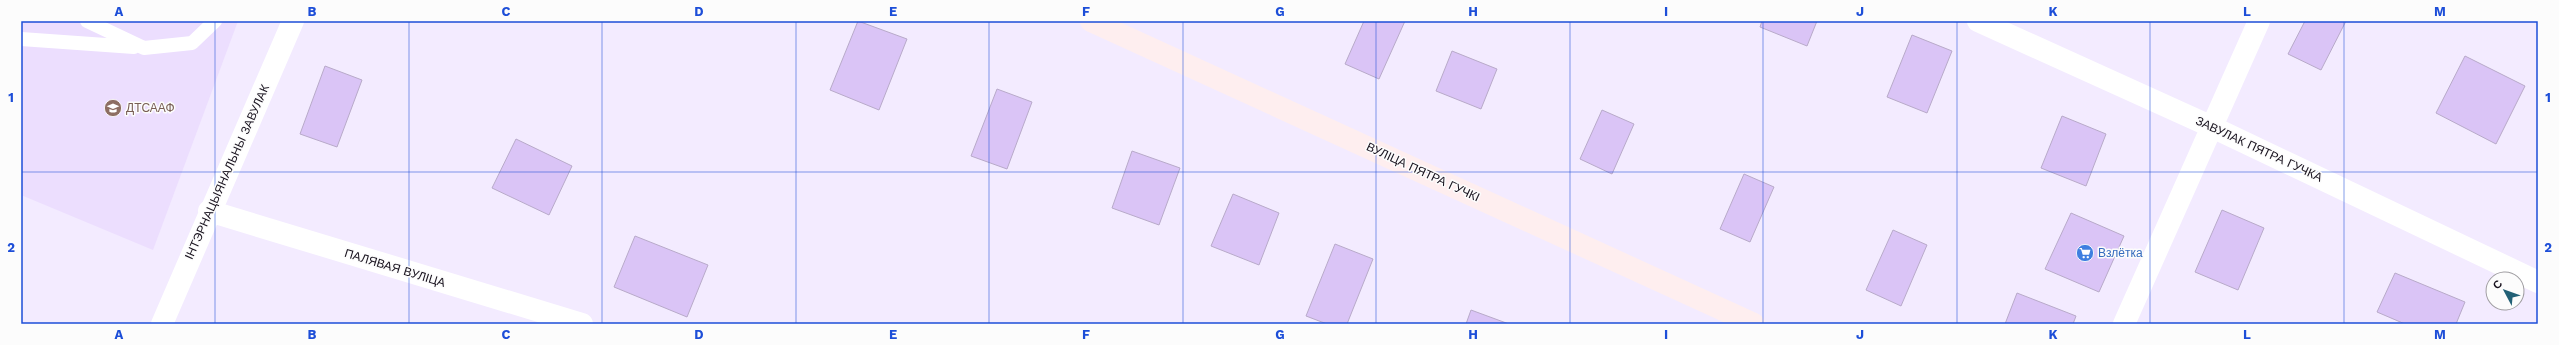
<svg xmlns="http://www.w3.org/2000/svg" width="2559" height="345" viewBox="0 0 2559 345" font-family="'Work Sans',sans-serif">
  <style>
    .built { fill: #ecdefe }
    .building { fill: #dac4f6; stroke: #b8aac9 }
    .lines { fill: none; stroke-linecap: round; stroke-linejoin: round }
    .lane { stroke: #fff; stroke-width: 14 }
    .street { stroke: #fff; stroke-width: 22 }
    .secondary { stroke: #feeeef; stroke-width: 22 }
    .grid { fill: none; stroke: #1d4ed8; stroke-width: 1; stroke-opacity: 0.55 }
    .labels { text-anchor: middle; stroke-width: 3; stroke-linejoin: round; paint-order: stroke }
    .education-label { font-size: 12px; fill: #785e54; stroke: #fcfcfc; text-anchor: start }
    .street-label { font-size: 12px; fill: #16101c; stroke: #fcfcfc }
    .shop-label { font-size: 12px; fill: #366cbe; stroke: #fcfcfc; text-anchor: start }
    .neatline { fill: none; stroke: #1d4ed8; stroke-width: 1.5 }
    .grid-label { font-size: 13px; text-anchor: middle; font-weight: bold; fill: #1d4ed8 }
  </style>
  <rect width="100%" height="100%" fill="#f3ebff"/>
  <path class="built" d="M21 21H238L153 250 21 195Z"/>
  <path class="building" d="M858 21 907 39 879 110 830 90Z
    M1364 21H1405L1379 79 1345 64Z
    M1762 21H1817L1807 46 1760 27Z
    M2305 21H2346L2321 70 2288 54Z
    M1912 35 1952 51 1927 113 1887 97Z
    M1452 51 1497 69 1481 109 1436 91Z
    M2465 56 2525 86 2496 144 2436 113Z
    M325 66 362 80 337 147 300 134Z
    M997 89 1032 102 1007 169 971 156Z
    M1602 110 1634 124 1612 174 1580 159Z
    M2062 116 2106 134 2086 186 2041 168Z
    M516 139 572 166 549 215 492 188Z
    M1132 151 1180 168 1159 225 1112 208Z
    M1744 174 1774 187 1750 242 1720 229Z
    M1233 194 1279 213 1259 265 1211 246Z
    M2222 210 2264 228 2238 290 2195 272Z
    M2071 213 2124 236 2099 292 2045 269Z
    M1893 230 1927 245 1901 306 1866 290Z
    M635 236 708 265 687 317 614 287Z
    M1335 244 1373 259 1347 324H1327L1306 316Z
    M2395 273 2465 302 2456 324H2405L2377 312Z
    M2017 293 2076 316 2073 324H2005Z
    M1471 310 1509 324H1466Z"/>
  <g class="lines">
    <path class="lane" d="M87 21 144 48 192 43 215 21
      M21 39 134 47"/>
    <path class="street" d="M1978 21 2210 126 2538 282
      M209 211 582 324
      M162 324 293 21
      M2124 324 2259 21"/>
    <path class="secondary" d="M1091 21 1754 324"/>
  </g>
  <path class="grid" d="M215 21V324M409 21V324M602 21V324M796 21V324M989 21V324M1183 21V324M1376 21V324M1570 21V324M1763 21V324M1957 21V324M2150 21V324M2344 21V324M21 172H2538"/>
  <defs>
    <symbol id="school-disc" viewBox="-11 -11 22 22"><circle r="9.5" fill="#8d6e63" stroke="#fcfcfc"/><path d="M0-5L7-2L0 1L-7-2ZM-4 1L0 2.5L4 1V4Q0 6-4 4Z" fill="#fff"/></symbol>
    <symbol id="supermarket-disc" viewBox="-11 -11 22 22"><circle r="9.5" fill="#3f7fe0" stroke="#fcfcfc"/><path d="M-6-5.5h2.5l.6 2H6L4.5 2H-2.5L-4.4-4H-6ZM-1.5 3.2a1.3 1.3 0 1 0 .1 0ZM3 3.2a1.3 1.3 0 1 0 .1 0Z" fill="#fff"/></symbol>
  </defs>
  <g fill-rule="evenodd">
    <use href="#school-disc" x="103" y="98" width="20" height="20"/>
    <use href="#supermarket-disc" x="2075" y="243" width="20" height="20"/>
  </g>
  <g class="labels">
    <g class="education-label">
      <text x="126" y="112">ДТСААФ</text>
    </g>
    <g class="street-label">
      <text transform="translate(2259 149) rotate(25)" y="4">ЗАВУЛАК ПЯТРА ГУЧКА</text>
      <text transform="translate(227 172) rotate(-66)" y="4">ІНТЭРНАЦЫЯНАЛЬНЫ ЗАВУЛАК</text>
      <text transform="translate(1423 172) rotate(25)" y="4">ВУЛІЦА ПЯТРА ГУЧКІ</text>
      <text transform="translate(395 268) rotate(17)" y="4">ПАЛЯВАЯ ВУЛІЦА</text>
    </g>
    <g class="shop-label">
      <text x="2098" y="257">Взлётка</text>
    </g>
  </g>
  <rect width="2559" height="345" fill="none" stroke="#fcfcfc" stroke-width="44"/>
  <g transform="translate(2505 291) rotate(311)"><circle r="19" fill="#fcfcfc" stroke="#a09ea2"/>
  <path d="M0-3L7 15L0 10L-7 15Z" fill="#226076"/>
  <text y="-6" font-size="11" font-weight="bold" text-anchor="middle" fill="#16101c">С</text>
  </g>
  <rect x="22" y="22" width="2515" height="301" class="neatline"/>
  <g class="grid-label">
    <text x="119" y="16">A</text>
    <text x="312" y="16">B</text>
    <text x="506" y="16">C</text>
    <text x="699" y="16">D</text>
    <text x="893" y="16">E</text>
    <text x="1086" y="16">F</text>
    <text x="1280" y="16">G</text>
    <text x="1473" y="16">H</text>
    <text x="1666" y="16">I</text>
    <text x="1860" y="16">J</text>
    <text x="2053" y="16">K</text>
    <text x="2247" y="16">L</text>
    <text x="2440" y="16">M</text>
    <text x="11" y="102">1</text>
    <text x="2548" y="102">1</text>
    <text x="11" y="252">2</text>
    <text x="2548" y="252">2</text>
    <text x="119" y="339">A</text>
    <text x="312" y="339">B</text>
    <text x="506" y="339">C</text>
    <text x="699" y="339">D</text>
    <text x="893" y="339">E</text>
    <text x="1086" y="339">F</text>
    <text x="1280" y="339">G</text>
    <text x="1473" y="339">H</text>
    <text x="1666" y="339">I</text>
    <text x="1860" y="339">J</text>
    <text x="2053" y="339">K</text>
    <text x="2247" y="339">L</text>
    <text x="2440" y="339">M</text>
  </g>
</svg>
